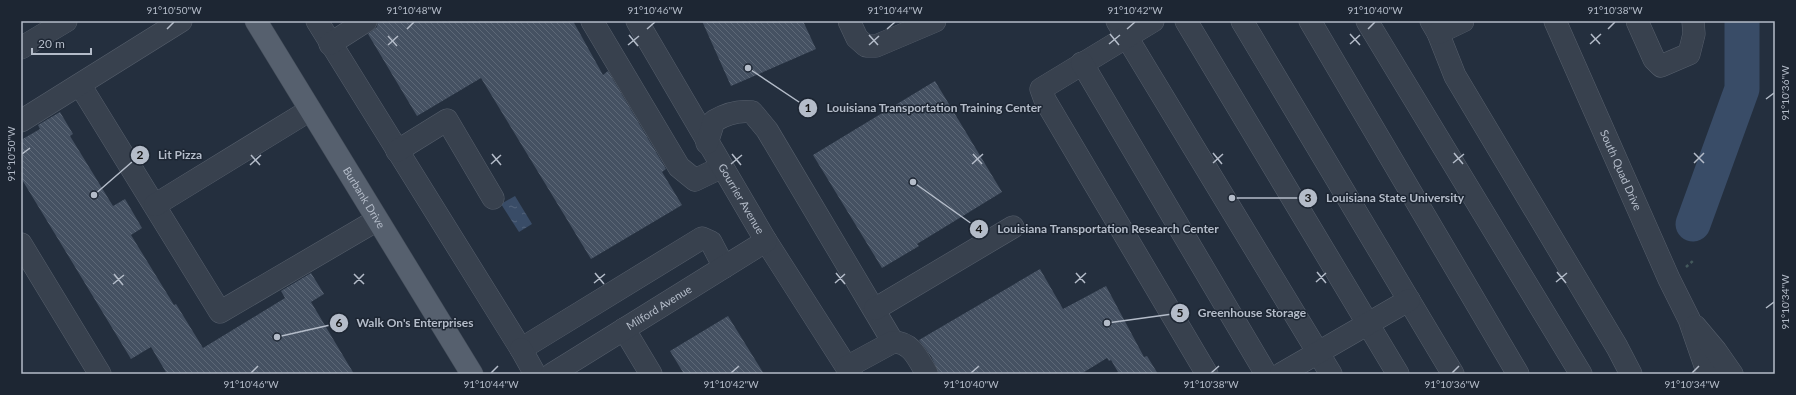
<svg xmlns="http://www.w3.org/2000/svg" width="1796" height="395" viewBox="0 0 1796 395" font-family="Lato,sans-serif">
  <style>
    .water { fill: url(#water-ripples) }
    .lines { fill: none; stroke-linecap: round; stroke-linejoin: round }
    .river { stroke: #394c67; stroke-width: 35 }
    .building { fill: url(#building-back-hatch) }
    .minor-casing { stroke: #565f6c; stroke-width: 23 }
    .major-casing { stroke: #414a57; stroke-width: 23 }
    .path { stroke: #44595c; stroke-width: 2.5; stroke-dasharray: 3 3; stroke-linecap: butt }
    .minor { stroke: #38414e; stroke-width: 22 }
    .major { stroke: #56606e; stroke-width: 22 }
    .ticks { fill: none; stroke: #b4bcc9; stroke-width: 1.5 }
    .labels { text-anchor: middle; stroke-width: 3; stroke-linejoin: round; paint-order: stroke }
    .street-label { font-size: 11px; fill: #b4bcc9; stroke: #1d2633 }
    .leader { fill: none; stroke: #b4bcc9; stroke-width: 1.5 }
    .callout-dot { fill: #b4bcc9; stroke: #1d2633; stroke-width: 1.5 }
    .mark-label { font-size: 12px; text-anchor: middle; font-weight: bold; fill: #111 }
    .callout-label { font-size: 12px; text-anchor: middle; font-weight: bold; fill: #b4bcc9; stroke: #1d2633; stroke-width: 3; stroke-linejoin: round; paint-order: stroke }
    .neatline { fill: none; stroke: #b4bcc9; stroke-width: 1.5 }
    .ticks-label { font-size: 10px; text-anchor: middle; fill: #b4bcc9 }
  </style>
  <defs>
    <pattern id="water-ripples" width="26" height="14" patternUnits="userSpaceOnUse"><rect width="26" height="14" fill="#394c67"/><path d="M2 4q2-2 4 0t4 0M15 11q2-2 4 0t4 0" fill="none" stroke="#53647b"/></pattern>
    <pattern id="building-back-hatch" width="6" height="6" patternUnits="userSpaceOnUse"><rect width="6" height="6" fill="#455162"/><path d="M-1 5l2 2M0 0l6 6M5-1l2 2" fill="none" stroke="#5d6877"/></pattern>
  </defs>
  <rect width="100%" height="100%" fill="#242f3e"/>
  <path class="water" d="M515 196 532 224 519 232 501 204Z"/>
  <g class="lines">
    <path class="river" d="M1693 224 1742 89V21"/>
  </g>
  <path class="building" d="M378 21H573L603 75 608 71 666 169 662 172 682 205 591 259 481 78 417 116 368 34 377 27Z
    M702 21H803L816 49 731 86Z
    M935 81 1002 192 917 244 919 246 882 268 813 155Z
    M60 112 73 134 70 136 113 206 125 199 142 228 131 235 174 305 176 304 203 348 285 298 281 291 311 273 324 294 311 302 354 374H167L151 347 131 359 21 178V140L40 129 38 125Z
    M1040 269 1063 309 1106 286 1144 357 1147 356 1158 374H1116L1118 372 1111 360 1109 361 1107 358 1081 374H939L931 356 919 340Z
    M728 316 764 374H684L670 351Z"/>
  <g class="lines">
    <defs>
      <g id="minor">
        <path d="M317 21 521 349 702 238 711 242 724 267"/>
        <path d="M592 21 679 167 695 180 722 167"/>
        <path id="s1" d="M637 21 766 241 851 374"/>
        <path d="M849 21 857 38 866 46H876L935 21"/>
        <path d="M1117 21 1331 374"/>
        <path d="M1153 21 1041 89 1045 100 1207 374"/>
        <path d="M1186 21 1398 374"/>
        <path d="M1242 21 1453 374"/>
        <path d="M1310 21 1518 374"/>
        <path d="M1367 21 1581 374"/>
        <path d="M1431 21 1438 33 1455 76 1617 347 1631 374"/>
        <path id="s2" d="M1555 21 1669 279 1689 319 1708 374"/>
        <path d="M1637 21 1654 59 1661 66 1689 54 1694 34 1693 21"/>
        <path d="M1438 33 1463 21"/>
        <path d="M330 44 366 21"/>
        <path d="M21 48 66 21"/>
        <path d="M1082 63 1266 374"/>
        <path d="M80 85 220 312 377 220"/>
        <path d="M21 121 181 21"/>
        <path d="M707 143 714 121C726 114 738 110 752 112L767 130 893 342"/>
        <path d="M397 151 447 120 493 198"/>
        <path d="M155 205 310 110"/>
        <path d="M21 244 100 374"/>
        <path d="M875 309 1013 227"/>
        <path d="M1695 326 1716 351 1732 374"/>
        <path d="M624 329 651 374"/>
        <path d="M521 349 535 374"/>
        <path d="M847 367 893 342C912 342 918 359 927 374"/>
        <path id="s3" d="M552 374 766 241"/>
        <path d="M1281 374 1409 300"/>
      </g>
      <g id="major">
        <path id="s4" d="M256 21 472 374"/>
      </g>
    </defs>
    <use href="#minor" class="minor-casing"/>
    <use href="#major" class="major-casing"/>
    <path class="path" d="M1686 267 1694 260"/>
    <use href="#minor" class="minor"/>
    <use href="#major" class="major"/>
  </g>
  <path class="ticks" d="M167 29 174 22M407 29 414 22M647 29 655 22M887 29 895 22M1127 29 1135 22M1368 29 1375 22M1608 29 1615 22M1110 34 1119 45M1350 34 1360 45M1591 34 1600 44M629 35 638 46M869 35 878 45M388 36 397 46M1109 44 1120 35M1350 44 1360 35M1590 44 1601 34M388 45 398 36M628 45 639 36M869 45 879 36M1766 99 1774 93M1213 153 1222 164M1454 153 1463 164M1694 153 1704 163M22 154 30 148M492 154 501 165M732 154 741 165M973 154 982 164M251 155 260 165M1213 163 1223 154M1453 163 1464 154M1694 163 1704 153M491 164 501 155M731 164 742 155M972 164 983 154M250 165 261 155M1317 272 1326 283M1557 272 1566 283M595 273 604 284M836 273 845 284M1076 273 1085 283M114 274 123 285M354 274 364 284M1316 282 1326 273M1556 282 1567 273M594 283 605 274M835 283 845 274M1075 283 1086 273M113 284 124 275M354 284 364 274M1766 308 1774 302M251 373 258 366M491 373 498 366M731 373 739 366M971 373 979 366M1211 373 1219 366M1452 373 1459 366M1692 373 1699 366"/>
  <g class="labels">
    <g class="street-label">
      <text dy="4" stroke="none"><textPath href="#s2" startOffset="163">South Quad Drive</textPath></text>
      <text dy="4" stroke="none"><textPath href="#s4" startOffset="207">Burbank Drive</textPath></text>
      <text dy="4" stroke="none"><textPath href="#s1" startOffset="206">Gourrier Avenue</textPath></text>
      <text dy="4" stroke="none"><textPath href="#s3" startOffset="126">Milford Avenue</textPath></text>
    </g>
  </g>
  <path class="leader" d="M748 68L808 108M94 195L140 155M1232 198L1308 198M913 182L979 229M1107 323L1180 313M277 337L339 323"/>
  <g class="callout-dot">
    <circle cx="748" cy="68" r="4"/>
    <circle cx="94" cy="195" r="4"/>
    <circle cx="1232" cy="198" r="4"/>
    <circle cx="913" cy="182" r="4"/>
    <circle cx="1107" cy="323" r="4"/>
    <circle cx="277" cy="337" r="4"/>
    <circle cx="808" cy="108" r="10"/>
    <circle cx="140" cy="155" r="10"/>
    <circle cx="1308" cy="198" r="10"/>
    <circle cx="979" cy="229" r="10"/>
    <circle cx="1180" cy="313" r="10"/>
    <circle cx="339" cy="323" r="10"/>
  </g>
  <g class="mark-label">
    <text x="808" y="112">1</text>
    <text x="140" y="159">2</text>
    <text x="1308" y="202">3</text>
    <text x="979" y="233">4</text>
    <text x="1180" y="317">5</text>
    <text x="339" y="327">6</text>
  </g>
  <g class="callout-label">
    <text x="934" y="112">Louisiana Transportation Training Center</text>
    <text x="180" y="159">Lit Pizza</text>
    <text x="1395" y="202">Louisiana State University</text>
    <text x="1108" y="233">Louisiana Transportation Research Center</text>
    <text x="1252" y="317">Greenhouse Storage</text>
    <text x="415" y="327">Walk On's Enterprises</text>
  </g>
  <rect width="1796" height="395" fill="none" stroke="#1d2633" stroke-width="44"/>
  <path d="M32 48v6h59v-6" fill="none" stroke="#b4bcc9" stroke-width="2"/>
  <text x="38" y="48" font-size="12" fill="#b4bcc9" stroke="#1d2633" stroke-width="3" paint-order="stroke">20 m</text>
  <rect x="22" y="22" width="1752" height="351" class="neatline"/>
  <g class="ticks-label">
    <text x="174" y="14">91°10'50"W</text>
    <text x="414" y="14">91°10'48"W</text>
    <text x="655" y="14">91°10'46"W</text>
    <text x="895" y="14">91°10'44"W</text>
    <text x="1135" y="14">91°10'42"W</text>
    <text x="1375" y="14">91°10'40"W</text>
    <text x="1615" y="14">91°10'38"W</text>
    <text transform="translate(1785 93) rotate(-90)" y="4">91°10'36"W</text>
    <text transform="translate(11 154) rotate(-90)" y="4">91°10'50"W</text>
    <text transform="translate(1785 302) rotate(-90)" y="4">91°10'34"W</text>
    <text x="251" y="388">91°10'46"W</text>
    <text x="491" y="388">91°10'44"W</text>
    <text x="731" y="388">91°10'42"W</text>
    <text x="971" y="388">91°10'40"W</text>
    <text x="1211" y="388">91°10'38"W</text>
    <text x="1452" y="388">91°10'36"W</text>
    <text x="1692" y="388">91°10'34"W</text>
  </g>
</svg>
